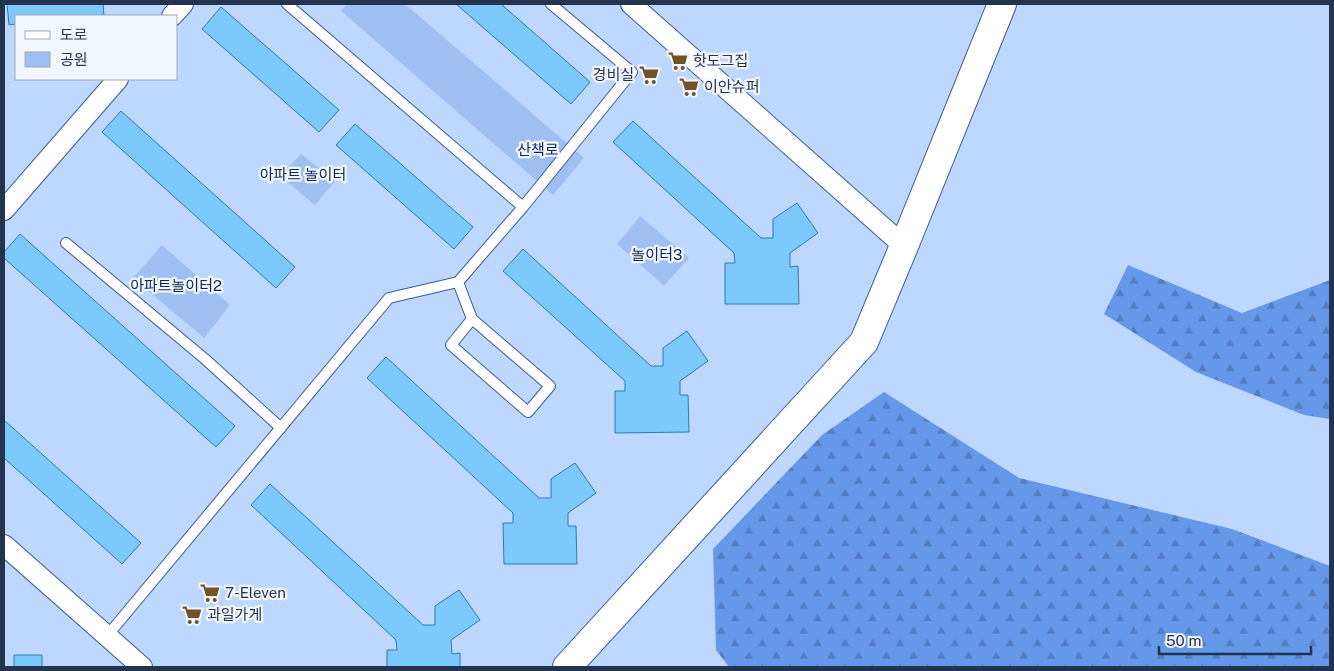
<svg xmlns="http://www.w3.org/2000/svg" width="1334" height="671" viewBox="0 0 1334 671" font-family="'Public Sans','Noto Sans KR',sans-serif">
  <style>
    .green { fill: #9fbef1 }
    .forest { fill: url(#forest-firs) }
    .building { fill: #7cc9fe; stroke: #2f7aa9 }
    .lines { fill: none; stroke-linecap: round; stroke-linejoin: round }
    .lane-casing { stroke: #385b95; stroke-width: 12 }
    .street-casing { stroke: #385b95; stroke-width: 22 }
    .secondary-casing { stroke: #385b95; stroke-width: 30 }
    .lane { stroke: #fff; stroke-width: 10 }
    .street { stroke: #fff; stroke-width: 20 }
    .secondary { stroke: #fff; stroke-width: 28 }
    .labels { text-anchor: middle; stroke-width: 4.5; stroke-linejoin: round; paint-order: stroke }
    .poi-label { font-size: 15px; fill: #24344e; stroke: #f2f6fd; text-anchor: start }
    .park-label { font-size: 15px; fill: #08275a; stroke: #f2f6fd }
  </style>
  <defs>
    <pattern id="forest-firs" width="22" height="20" patternUnits="userSpaceOnUse" patternTransform="scale(1.25)"><rect width="22" height="20" fill="#6698ea"/><path d="M5 1l3.5 6h-7zM16 11l3.5 6h-7z" fill="#547dc0"/></pattern>
  </defs>
  <rect width="100%" height="100%" fill="#bed7ff"/>
  <path class="green" d="M347 4H405L584 158 553 195 341 11Z
    M301 154 335 181 315 205 280 176Z
    M640 216 689 258 664 286 617 244Z
    M162 245 230 305 204 338 133 278Z"/>
  <path class="forest" d="M1128 265 1242 313 1330 280V419L1304 415 1196 372 1104 314Z
    M884 392 1019 478 1232 529 1330 566V667H729L716 650 713 549 822 435Z"/>
  <path class="building" d="M7 4H103L104 16H16V24L9 25Z
    M456 4H501L590 82 571 104Z
    M221 7 339 110 319 132 202 29Z
    M121 111 295 267 276 288 102 132Z
    M633 121 761 238H773V219L797 203 818 233 790 253V267L798 266 799 304H725V263H735L734 253 613 142Z
    M355 124 473 227 454 249 336 145Z
    M20 234 235 426 216 447 4 258V252Z
    M523 249 651 366H663V348L687 331 708 361 680 381V395H688L689 432 615 433V391H625V381L503 271Z
    M386 357 539 498H551V479L575 463 596 493 568 513V526H576L577 564H504L503 523H513V513L367 378Z
    M4 420 141 543 122 564 4 458Z
    M270 484 423 625H435V606L459 590 480 620 451 640 452 654 460 653V667H387V650H397L396 640 251 505Z
    M14 655H42V667H14Z"/>
  <g class="lines">
    <defs>
      <path id="lane" d="M287 4 523 207
        M66 243 205 359 281 428
        M458 282 472 319 550 386 528 412 451 345 472 319
        M107 636 389 298 458 282 523 207 632 72 551 4"/>
      <path id="street" d="M631 4 904 246
        M172 16 183 4
        M4 210 118 79
        M4 545 142 667"/>
      <path id="secondary" d="M567 667 864 342 904 246 1002 4"/>
    </defs>
    <use href="#lane" class="lane-casing"/>
    <use href="#street" class="street-casing"/>
    <use href="#secondary" class="secondary-casing"/>
    <use href="#lane" class="lane"/>
    <use href="#street" class="street"/>
    <use href="#secondary" class="secondary"/>
  </g>
  <defs>
    <symbol id="supermarket-bare" viewBox="-9 -9 18 18"><path d="M-6-5.5h2.5l.6 2H6L4.5 2H-2.5L-4.4-4H-6ZM-1.5 3.2a1.3 1.3 0 1 0 .1 0ZM3 3.2a1.3 1.3 0 1 0 .1 0Z" fill="#6e5426" stroke="#f2f6fd" stroke-width="2.5" paint-order="stroke"/></symbol>
  </defs>
  <g fill-rule="evenodd">
    <use href="#supermarket-bare" x="664" y="47" width="28" height="28"/>
    <use href="#supermarket-bare" x="635" y="61" width="28" height="28"/>
    <use href="#supermarket-bare" x="675" y="73" width="28" height="28"/>
    <use href="#supermarket-bare" x="196" y="579" width="28" height="28"/>
    <use href="#supermarket-bare" x="178" y="601" width="28" height="28"/>
  </g>
  <g class="labels">
    <g class="poi-label">
      <text x="693" y="66">핫도그집</text>
      <text x="634" y="80" text-anchor="end">경비실</text>
      <text x="704" y="92">이안슈퍼</text>
      <text x="225" y="598">7-Eleven</text>
      <text x="207" y="620">과일가게</text>
    </g>
    <g class="park-label">
      <text x="538" y="155">산책로</text>
      <text x="303" y="180">아파트 놀이터</text>
      <text x="657" y="260">놀이터3</text>
      <text x="176" y="291">아파트놀이터2</text>
    </g>
  </g>
  <rect width="1334" height="671" fill="none" stroke="#24344e" stroke-width="10"/>
  <rect x="15" y="15" width="162" height="65" fill="#f2f6fd" stroke="#a0a8b7"/>
  <rect x="25" y="31" width="25" height="8" fill="#ffffff" stroke="#a0a8b7"/>
  <text x="60" y="40" font-size="15" fill="#24344e">도로</text>
  <rect x="25" y="52" width="25" height="15" fill="#9fbef1" stroke="#a0a8b7"/>
  <text x="60" y="65" font-size="15" fill="#24344e">공원</text>
  <path d="M1159 646v8h152v-8" fill="none" stroke="#24344e" stroke-width="2.5"/>
  <text x="1166" y="646" font-size="15" fill="#24344e" stroke="#f2f6fd" stroke-width="4" paint-order="stroke">50 m</text>
</svg>
